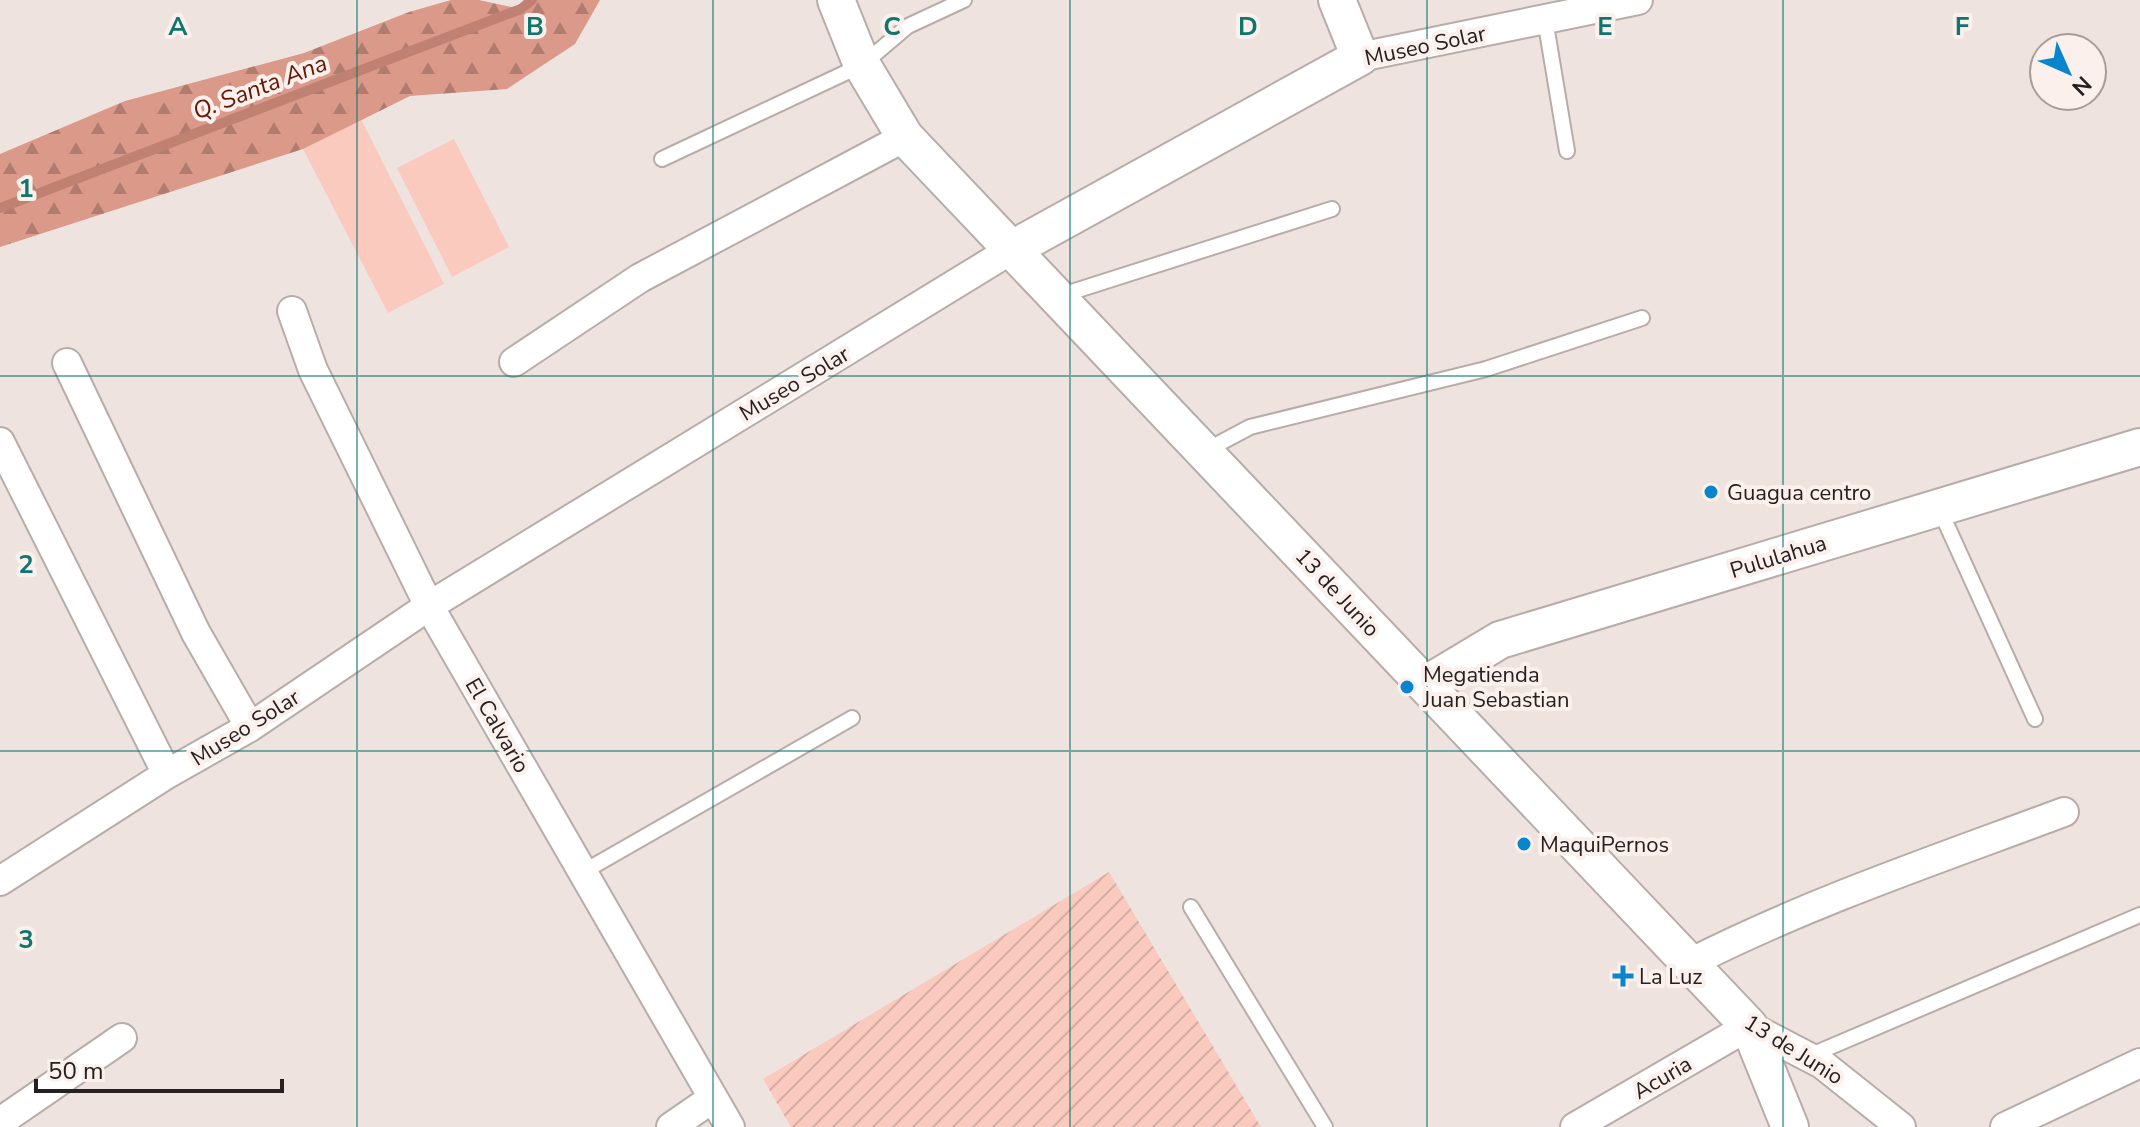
<svg xmlns="http://www.w3.org/2000/svg" width="2140" height="1127" viewBox="0 0 2140 1127" font-family="'Nunito Sans',sans-serif">
  <style>
    .green { fill: #facabe }
    .forest { fill: url(#forest-firs) }
    .garden { fill: url(#garden-furrows) }
    .lines { fill: none; stroke-linecap: round; stroke-linejoin: round }
    .stream { stroke: #c08172; stroke-width: 10 }
    .service-casing { stroke: #b8aca9; stroke-width: 18 }
    .minor-casing { stroke: #b8aca9; stroke-width: 32 }
    .tertiary-casing { stroke: #b8aca9; stroke-width: 40 }
    .service { stroke: #fff; stroke-width: 14 }
    .minor { stroke: #fff; stroke-width: 28 }
    .tertiary { stroke: #fff; stroke-width: 36 }
    .grid { fill: none; stroke: #0f766e; stroke-width: 2; stroke-opacity: 0.55 }
    .poi-dot { fill: #0885cd; stroke: #fcf0ed; stroke-width: 3 }
    .labels { text-anchor: middle; stroke-width: 8; stroke-linejoin: round; paint-order: stroke }
    .street-label { font-size: 22px; fill: #262120; stroke: #fcf0ed }
    .poi-label { font-size: 22px; fill: #262120; stroke: #fcf0ed; text-anchor: start }
    .water-label { font-size: 24px; font-style: italic; fill: #631706; stroke: #fcf0ed }
    .grid-label { font-size: 26px; text-anchor: middle; font-weight: bold; fill: #0f766e; stroke: #fcf0ed; stroke-width: 8; stroke-linejoin: round; paint-order: stroke }
  </style>
  <defs>
    <pattern id="forest-firs" width="22" height="20" patternUnits="userSpaceOnUse" patternTransform="scale(2)"><rect width="22" height="20" fill="#db998a"/><path d="M5 1l3.5 6h-7zM16 11l3.5 6h-7z" fill="#b17c70"/></pattern>
    <pattern id="garden-furrows" width="10" height="10" patternUnits="userSpaceOnUse" patternTransform="scale(2)"><rect width="10" height="10" fill="#facabe"/><path d="M-1 1l2-2M0 10L10 0M9 11l2-2" fill="none" stroke="#d6ada3"/></pattern>
  </defs>
  <rect width="100%" height="100%" fill="#efe3e0"/>
  <path class="green" d="M361 119 444 284 388 313 303 149Z
    M454 139 509 247 452 277 397 168Z"/>
  <path class="forest" d="M451 0H479L521 9 528 0H600L575 44 507 89 410 96 303 149 0 247V154L125 101 304 53 409 12Z"/>
  <path class="garden" d="M1109 872 1261 1127H791L763 1079Z"/>
  <g class="lines">
    <path class="stream" d="M0 208 521 9 532 0"/>
    <defs>
      <path id="service" d="M1545 19 1567 151
        M662 159 862 65 908 26 964 0
        M1059 296 1332 209
        M1205 451 1250 427 1486 369 1642 318
        M1939 508 2035 719
        M583 872 852 718
        M1191 907 1325 1127
        M1809 1056 2140 915"/>
      <path id="minor" d="M1360 57 1638 0
        M292 311 313 370 429 606 730 1127
        M514 362 640 278 905 137
        M67 363 196 633 250 727
        M0 442 167 774
        M0 881 167 774 250 727 429 606 1014 248
        M1690 963C1810 902 1938 859 2064 812
        M0 1122 122 1038
        M671 1127 713 1098
        M1575 1127 1749 1026 1822 1064 1901 1127
        M2005 1127 2140 1063"/>
      <path id="tertiary" d="M836 0 862 65 905 137 1749 1026 1790 1127
        M1014 248 1360 57 1337 0
        M1425 685 1500 640 2140 447"/>
    </defs>
    <use href="#service" class="service-casing"/>
    <use href="#minor" class="minor-casing"/>
    <use href="#tertiary" class="tertiary-casing"/>
    <use href="#service" class="service"/>
    <use href="#minor" class="minor"/>
    <use href="#tertiary" class="tertiary"/>
  </g>
  <path class="grid" d="M357 0V1127M713 0V1127M1070 0V1127M1427 0V1127M1783 0V1127M0 376H2140M0 751H2140"/>
  <g class="poi-dot">
    <circle cx="1711" cy="492" r="8"/>
    <circle cx="1407" cy="687" r="8"/>
    <circle cx="1524" cy="844" r="8"/>
    <path d="M1619 964h8v8h8v8h-8v8h-8v-8h-8v-8h8z"/>
  </g>
  <g class="labels">
    <g class="street-label">
      <text transform="translate(1425 45) rotate(-12)" y="8">Museo Solar</text>
      <text transform="translate(794 383) rotate(-31)" y="8">Museo Solar</text>
      <text transform="translate(1778 556) rotate(-17)" y="8">Pululahua</text>
      <text transform="translate(1338 592) rotate(47)" y="8">13 de Junio</text>
      <text transform="translate(498 725) rotate(60)" y="8">El Calvario</text>
      <text transform="translate(245 727) rotate(-32)" y="8">Museo Solar</text>
      <text transform="translate(1794 1049) rotate(32)" y="8">13 de Junio</text>
      <text transform="translate(1662 1077) rotate(-30)" y="8">Acuria</text>
    </g>
    <g class="poi-label">
      <text x="1727" y="500">Guagua centro</text>
      <text x="1423" y="682">Megatienda<tspan x="1423" dy="25">Juan Sebastian</tspan></text>
      <text x="1540" y="852">MaquiPernos</text>
      <text x="1639" y="984">La Luz</text>
    </g>
    <g class="water-label">
      <text transform="translate(260 87) rotate(-21)" y="8">Q. Santa Ana</text>
    </g>
  </g>
  <g class="grid-label">
    <text x="178" y="35">A</text>
    <text x="535" y="35">B</text>
    <text x="892" y="35">C</text>
    <text x="1248" y="35">D</text>
    <text x="1605" y="35">E</text>
    <text x="1962" y="35">F</text>
    <text x="26" y="197">1</text>
    <text x="26" y="573">2</text>
    <text x="26" y="948">3</text>
  </g>
  <g transform="translate(2068 72) rotate(135)"><circle r="38" fill="#fcf0ed" stroke="#a69d9b" stroke-width="2"/>
  <path d="M0-6L14 30L0 20L-14 30Z" fill="#0885cd"/>
  <text y="-12" font-size="22" font-weight="bold" text-anchor="middle" fill="#262120">N</text>
  </g>
  <path d="M36 1079v12h246v-12" fill="none" stroke="#262120" stroke-width="4"/>
  <text x="48" y="1079" font-size="24" fill="#262120" stroke="#fcf0ed" stroke-width="6" paint-order="stroke">50 m</text>
</svg>
